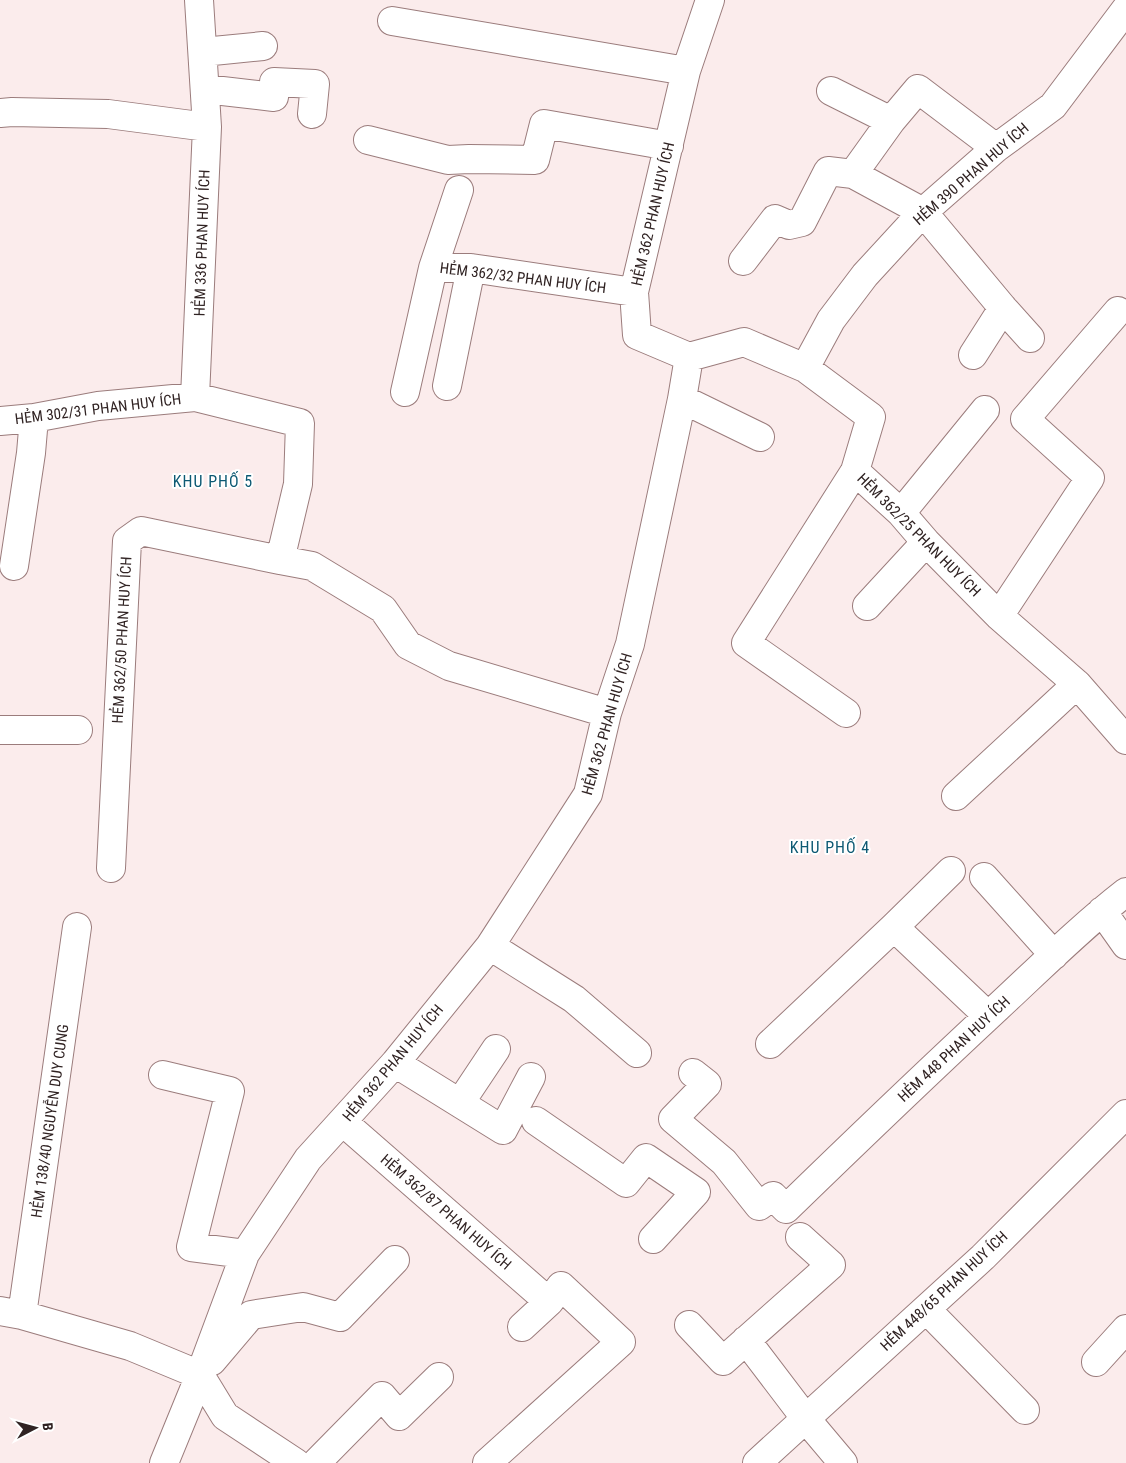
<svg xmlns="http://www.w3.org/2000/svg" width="1126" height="1463" viewBox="0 0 1126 1463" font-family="'Roboto Condensed',sans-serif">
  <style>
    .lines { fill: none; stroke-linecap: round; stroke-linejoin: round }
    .minor-casing { stroke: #9b7c7c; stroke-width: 30 }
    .minor { stroke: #fff; stroke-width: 28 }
    .labels { text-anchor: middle; stroke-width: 4; stroke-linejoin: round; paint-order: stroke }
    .street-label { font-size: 15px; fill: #302323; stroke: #fff }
    .neighbourhood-label { font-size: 16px; letter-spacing: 1px; fill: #0d5973; stroke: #fff }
  </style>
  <rect width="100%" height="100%" fill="#fbecec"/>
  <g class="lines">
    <defs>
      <path id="minor" d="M392 21 686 71
        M203 52 263 46
        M205 89 274 97V82L315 84 312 114
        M831 91 891 121
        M0 113 12 112 108 114 207 127
        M368 140 448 160 469 159 535 160 544 124 669 146
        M853 174 891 121 918 89 996 148
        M459 190 433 268H471L634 292
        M743 261 775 219 789 225 802 222 828 171 853 174 923 212 1003 308 1030 338
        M973 355 1003 308
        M689 357 744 342 805 368 871 417 855 471 901 513 926 542 999 616 1077 684 1126 740
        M805 368 831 320 865 275 923 212 996 148 1053 106 1126 9
        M447 386 471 268
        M405 392 433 268
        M195 397 207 127 199 0
        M682 399 760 437
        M0 421 34 418 98 406 195 397 300 423 298 484 280 560 312 566 383 609 408 645 449 666 607 713
        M901 513 985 410
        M14 566 31 453 34 418
        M867 606 926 542
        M999 616 1090 478 1025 419 1118 311
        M846 713 746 643 855 471
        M0 730H78
        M956 796 1077 684
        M111 868 127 541 141 531 280 560
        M984 877 1054 955
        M1102 911 1126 945
        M894 927 988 1016
        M490 946 574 999 637 1053
        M770 1044 894 927 951 871
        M395 1063 503 1130 531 1077
        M693 1073 707 1084 673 1119 724 1162 759 1206 773 1196 786 1209C856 1141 927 1073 998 1007 1040 968 1081 927 1126 892
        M163 1075 230 1091 191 1247 245 1254
        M460 1103 496 1049
        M536 1121 626 1183 646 1158 696 1192 653 1239
        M343 1122 549 1302
        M926 1309 1025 1410
        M0 1311 22 1315 130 1346 200 1375 225 1416 296 1463
        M22 1315 77 927
        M689 1325 723 1361 831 1265 800 1237
        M746 1340 806 1419 843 1463
        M212 1361 251 1315 303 1307 340 1317 395 1260
        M1096 1362 1126 1329
        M164 1463 200 1375 245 1254 308 1159 395 1063 490 946 588 794 607 713 630 644 682 399 689 357 637 335 634 292 686 71 710 0
        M316 1463 382 1396 399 1416 439 1377
        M487 1463 621 1342 561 1286 549 1302 522 1327
        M757 1463 983 1257 1126 1114"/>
    </defs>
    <use href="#minor" class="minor-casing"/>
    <use href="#minor" class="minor"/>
  </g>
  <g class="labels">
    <g class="street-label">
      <text transform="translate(971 174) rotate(-41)" y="5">HẺM 390 PHAN HUY ÍCH</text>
      <text transform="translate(653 214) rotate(-77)" y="5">HẺM 362 PHAN HUY ÍCH</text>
      <text transform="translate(202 243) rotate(-88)" y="5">HẺM 336 PHAN HUY ÍCH</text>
      <text transform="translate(523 278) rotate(7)" y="5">HẺM 362/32 PHAN HUY ÍCH</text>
      <text transform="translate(98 409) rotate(-7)" y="5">HẺM 302/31 PHAN HUY ÍCH</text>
      <text transform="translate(919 535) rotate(45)" y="5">HẺM 362/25 PHAN HUY ÍCH</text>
      <text transform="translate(122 640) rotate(-87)" y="5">HẺM 362/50 PHAN HUY ÍCH</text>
      <text transform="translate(607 724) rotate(-74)" y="5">HẺM 362 PHAN HUY ÍCH</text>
      <text transform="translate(954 1049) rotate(-43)" y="5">HẺM 448 PHAN HUY ÍCH</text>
      <text transform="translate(393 1063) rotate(-50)" y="5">HẺM 362 PHAN HUY ÍCH</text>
      <text transform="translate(50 1121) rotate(-82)" y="5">HẺM 138/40 NGUYỄN DUY CUNG</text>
      <text transform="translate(446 1212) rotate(41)" y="5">HẺM 362/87 PHAN HUY ÍCH</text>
      <text transform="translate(944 1291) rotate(-43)" y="5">HẺM 448/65 PHAN HUY ÍCH</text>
    </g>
    <g class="neighbourhood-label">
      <text x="213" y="487">KHU PHỐ 5</text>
      <text x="830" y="853">KHU PHỐ 4</text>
    </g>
  </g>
  <g transform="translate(35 1428) rotate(84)" stroke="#ffffff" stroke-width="4" paint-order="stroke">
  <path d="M0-4L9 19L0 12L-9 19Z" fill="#302323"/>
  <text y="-8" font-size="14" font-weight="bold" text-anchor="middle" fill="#302323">B</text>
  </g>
</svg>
